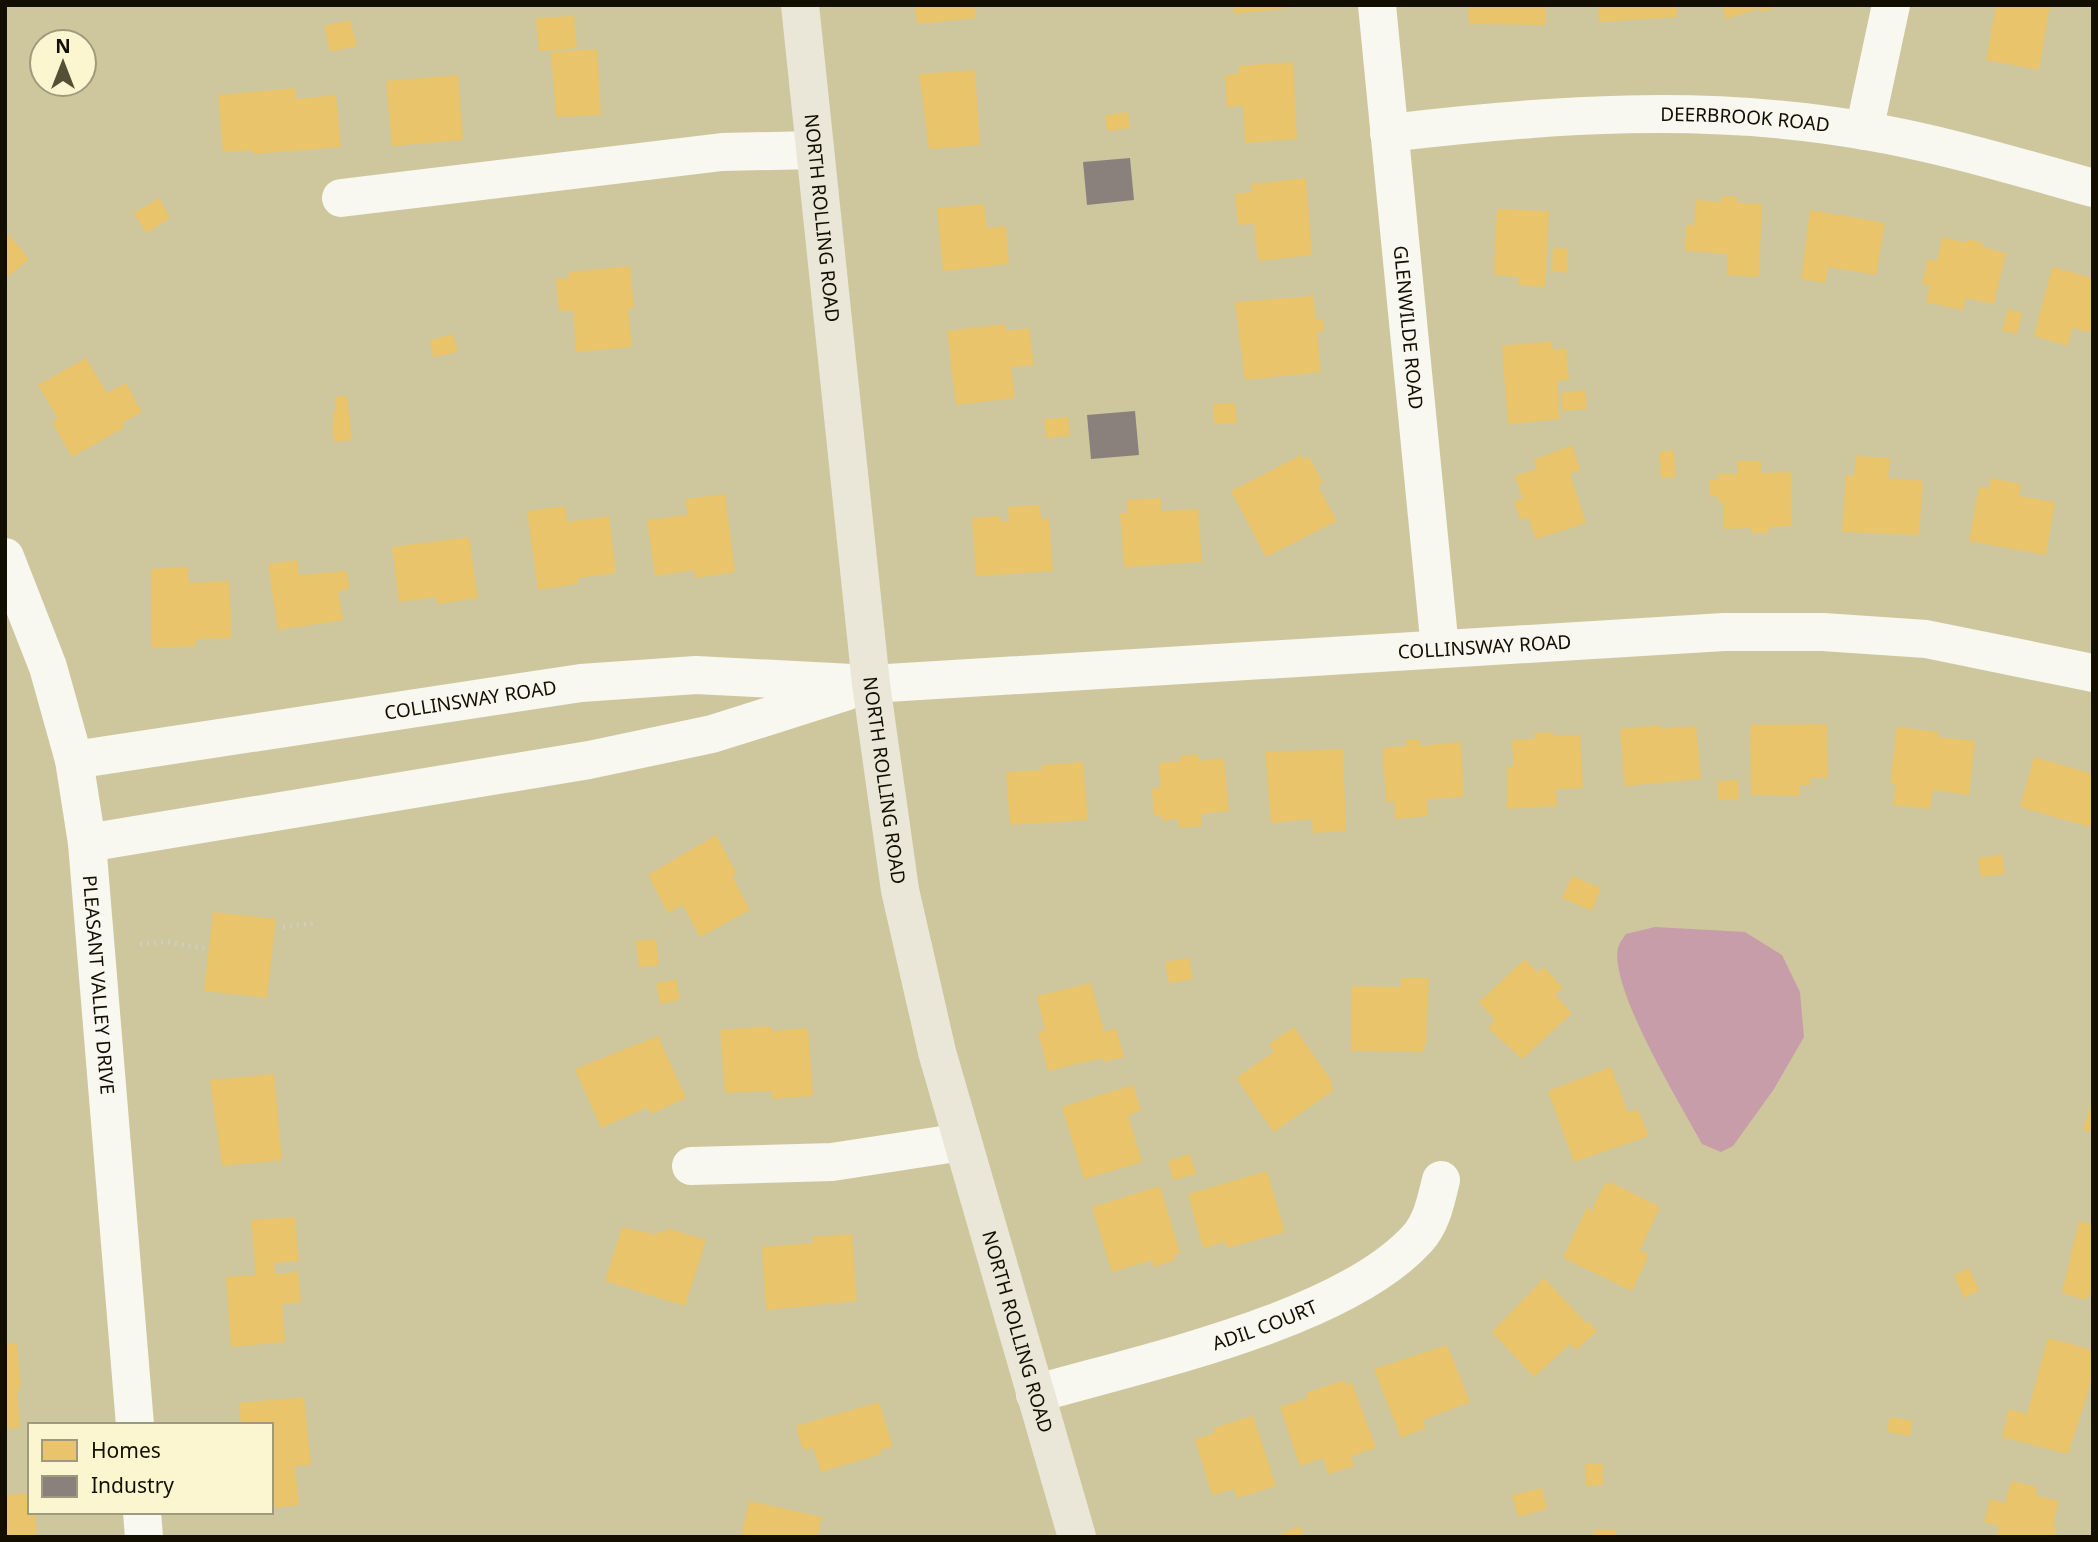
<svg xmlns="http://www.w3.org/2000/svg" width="2098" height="1542" viewBox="0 0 2098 1542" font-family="'Noto Sans',sans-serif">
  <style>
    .water { fill: #c79daa }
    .homes { fill: #e9c46a }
    .industry { fill: #8a817c }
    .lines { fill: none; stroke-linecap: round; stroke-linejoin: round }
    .path { stroke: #d0cdc0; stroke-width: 4.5; stroke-dasharray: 2 5; stroke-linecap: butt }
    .minor { stroke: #f8f7f0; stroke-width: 38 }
    .major { stroke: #eae7d9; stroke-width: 38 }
    .labels { text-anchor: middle; stroke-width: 7; stroke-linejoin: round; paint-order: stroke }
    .street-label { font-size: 19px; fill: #130f00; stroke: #fcf6d0 }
  </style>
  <rect width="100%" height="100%" fill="#cec79d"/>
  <path class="water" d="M1655 927 1745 932 1782 955 1800 992 1804 1037 1774 1089 1733 1146 1721 1152 1702 1144C1681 1105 1609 988 1618 948 1619 944 1623 938 1626 934Z"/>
  <path class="homes" d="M915 5H975L976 18 917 24Z
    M1233 5H1289L1290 8 1234 14Z
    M1468 5H1546V25L1469 24Z
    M1598 5H1677V17L1599 22Z
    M1722 5H1782V6L1761 12 1760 8 1726 19Z
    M1996 5H2050L2039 70 1986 60Z
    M574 16 577 48 539 51 536 18Z
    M350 20 357 46 330 52 324 26Z
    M597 49 601 115 556 117 551 52Z
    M1293 62 1297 139 1245 143 1243 106 1227 107 1225 75 1238 74V66Z
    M975 70 980 145 929 149 919 74Z
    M458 75 463 140 392 146 386 81Z
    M295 88 296 99 336 95 341 147 253 154V150L223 152 218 95Z
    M1128 112 1130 128 1107 131 1105 115Z
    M1306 178 1312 255 1258 261 1254 224 1238 225 1235 194 1252 192 1251 184Z
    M1722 196 1737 197V203L1762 204 1759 277 1727 275 1728 254 1685 251 1686 225H1694L1696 200 1721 202Z
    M159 198 170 218 146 233 134 213Z
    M984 204 987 228 1006 226 1009 264 943 271 937 208Z
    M1497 209 1549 211 1545 287 1518 285 1519 277 1494 275Z
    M1810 210 1885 223 1876 275 1828 267 1825 283 1801 279Z
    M5 230 29 259 5 279Z
    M1942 237 1966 243 1967 239 1983 243 1982 247 2006 253 1994 304 1966 298 1963 310 1926 302 1930 286 1922 284 1928 259 1937 261Z
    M1553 248 1568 249 1567 273 1552 271Z
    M630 266 634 308 628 309 632 347 576 352 573 310 559 311 556 279 569 278V272Z
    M2052 267 2093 278V333L2072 328 2068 346 2034 336Z
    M1313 296 1316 320 1323 319 1324 332H1317L1321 372 1245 380 1235 302Z
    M2008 309 2022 313 2017 334 2002 331Z
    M1005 324 1006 331 1029 328 1034 365 1011 367 1015 398 956 405 947 331Z
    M453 334 458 352 433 357 430 340Z
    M1552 341 1553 350 1566 348 1569 380 1557 381 1560 419 1508 424 1502 346Z
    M86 358 107 393 126 383 142 412 122 423 125 427 72 457 52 422 58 419 38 385Z
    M1585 390 1587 409 1563 411 1561 393Z
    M347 396 352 440 334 442 332 423H334L333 412H336L335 397Z
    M1235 403 1237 423 1214 424 1213 404Z
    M1068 417 1070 436 1046 438 1044 419Z
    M1572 445 1580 470 1570 474 1586 523 1536 539 1528 517 1520 519 1514 501 1523 499 1515 476 1537 469 1534 460Z
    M1674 450 1676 477 1661 478 1659 452Z
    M1301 455 1303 460 1309 457 1323 483 1318 486 1337 521 1266 557 1231 491Z
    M1856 456 1890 458 1888 478 1923 481 1919 535 1842 532 1846 475 1854 476Z
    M1737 461H1761V473L1791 472 1792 526 1769 527V533H1751V528L1724 529V502H1718V496L1710 497 1709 480H1717V474H1738Z
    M1990 478 2021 484 2019 496 2055 502 2046 555 1969 541 1979 487 1989 489Z
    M725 494 735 572 695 578 694 570 655 576 647 520 688 515 685 499Z
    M1161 498V511L1198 509 1202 562 1124 567 1120 513H1128L1127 500Z
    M1040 505 1041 519 1049 518 1053 571 976 576 972 518 1000 516 1001 521H1009L1008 507Z
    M565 506 567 522 609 516 616 573 578 578V584L538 590 527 511Z
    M469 537 478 598 437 604 436 597 399 602 392 547Z
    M297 560 299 575 347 571 349 589 338 591 343 620 278 630 268 564Z
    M188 567 189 583 229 581 232 638 196 639V646L151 648V569Z
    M1827 724 1828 778H1810V785H1800V796L1751 795 1750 725Z
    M1661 725V729L1696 726 1701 779 1625 786 1620 729Z
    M1897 727 1938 732V737L1975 741 1969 795 1933 790 1930 809 1893 805 1896 783H1890Z
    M1553 732V736L1580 735 1583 788 1556 789 1557 806 1507 809V767L1514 766 1512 740 1535 739 1534 733Z
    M1406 740H1420V746L1461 742 1464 797 1427 799 1428 816 1395 819 1394 801 1386 802 1383 748 1406 746Z
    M1343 749 1346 831 1313 833 1312 819 1271 823 1265 752Z
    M1198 754 1199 761 1224 758 1229 811 1201 814 1202 826 1179 828 1178 819 1162 821 1161 815 1154 816 1152 789 1161 787 1159 763 1181 761 1180 756Z
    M2034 757 2093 774V828L2020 807Z
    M1083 762 1088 820 1010 825 1006 772 1042 770V765Z
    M1738 780 1739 799 1718 800 1717 781Z
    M716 835 737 874 732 876 750 910 700 937 683 905 668 913 648 875Z
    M2002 855 2005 874 1981 877 1978 858Z
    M1572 876 1601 888 1592 911 1562 898Z
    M213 912 276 919 267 998 204 991Z
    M656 939 659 965 639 967 636 941Z
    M1189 958 1193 979 1169 983 1165 962Z
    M1525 959 1538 973 1544 967 1563 988 1555 995 1572 1013 1522 1059 1488 1028 1495 1020 1479 1002Z
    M1401 978H1429L1426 1046H1423V1052L1351 1051 1352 986 1401 987Z
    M676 979 680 1000 660 1004 656 983Z
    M1091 983 1104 1032 1116 1028 1124 1057 1103 1062 1102 1058 1048 1071 1038 1032 1045 1030 1037 996Z
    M771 1026V1031L808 1028 813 1096 772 1099V1091L725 1093 720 1030Z
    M1294 1027 1333 1083 1330 1085 1334 1090 1274 1132 1236 1078 1274 1052 1269 1044Z
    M658 1036 686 1098 651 1114 648 1107 601 1128 575 1069Z
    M1611 1067 1628 1113 1638 1109 1649 1136 1574 1162 1548 1091Z
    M274 1074 282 1160 222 1166 210 1080Z
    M1133 1085 1141 1111 1128 1115 1142 1162 1084 1179 1062 1107Z
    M2093 1097V1133L2083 1130Z
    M1190 1154 1196 1174 1173 1180 1168 1161Z
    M1267 1171 1285 1232 1227 1248 1225 1242 1203 1248 1188 1194Z
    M1610 1182 1660 1207 1640 1250 1649 1255 1632 1291 1563 1258 1587 1207 1595 1212 1593 1207 1605 1183 1609 1185Z
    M1160 1186 1180 1253 1174 1255 1175 1260 1154 1267 1152 1260 1112 1272 1092 1207Z
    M295 1217 299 1261 274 1263 275 1274 298 1272 301 1302 282 1304 285 1342 231 1347 226 1277 256 1275 251 1220Z
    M2079 1221 2093 1225V1295L2088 1294 2087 1300 2062 1293Z
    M622 1227 657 1235 658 1231 665 1233 667 1228 706 1240 685 1306 605 1281Z
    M852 1234 857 1301 766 1310 762 1247 813 1243 812 1237Z
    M1969 1268 1979 1290 1964 1298 1954 1275Z
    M1544 1278 1586 1323 1588 1321 1597 1331 1576 1350 1570 1344 1534 1377 1492 1332Z
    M2048 1338 2093 1350V1376L2068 1454 2002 1437 2009 1409 2027 1414Z
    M17 1343 21 1389H17L20 1428 5 1429V1344Z
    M1447 1345 1470 1402 1423 1420 1426 1428 1401 1438 1374 1369Z
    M1344 1380 1346 1385 1352 1383 1376 1448 1351 1456 1354 1466 1328 1474 1323 1458 1300 1466 1280 1407 1308 1398 1306 1393Z
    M304 1397 311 1465 295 1466 299 1505 271 1508V1425H241L239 1403Z
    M879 1402 893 1447 880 1450 881 1454 821 1472 813 1448 803 1450 796 1426Z
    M1253 1416 1276 1486 1237 1498 1234 1489 1212 1495 1195 1439 1215 1433 1213 1428Z
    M1890 1417 1913 1421 1910 1436 1887 1432Z
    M1585 1464H1603V1485L1586 1486Z
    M2011 1481 2037 1487 2035 1495 2059 1501 2053 1527 2057 1528 2055 1537H1996L1999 1526 1984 1522 1990 1499 2005 1503Z
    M1542 1488 1547 1509 1518 1517 1512 1495Z
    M30 1493V1512H35L37 1536 5 1537V1495Z
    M749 1501 822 1517 818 1537H741Z
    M1300 1526 1304 1537H1284L1282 1533Z
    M1594 1529H1616V1537H1594Z"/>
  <path class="industry" d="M1130 158 1134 200 1087 205 1083 162Z
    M1135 411 1139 455 1091 459 1087 415Z"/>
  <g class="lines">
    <path class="path" d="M283 927 316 923
      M140 944 168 942 209 949"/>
    <g class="minor">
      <path id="s1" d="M1377 5 1440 649"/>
      <path d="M1864 131 1891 5"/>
      <path id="s2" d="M1389 133C1548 114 1708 103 1866 131 1943 144 2018 167 2093 188"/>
      <path d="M341 198 722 152 815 150"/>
      <path id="s3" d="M5 557 48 667 74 760 87 843 135 1425"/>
      <path id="s4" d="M74 760 581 683 696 675 871 684 1724 632H1823L1926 639 2093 673"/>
      <path d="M87 843 589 760 712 734 845 692"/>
      <path d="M691 1166 832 1162 962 1142"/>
      <path id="s5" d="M1035 1394C1142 1363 1342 1321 1417 1239 1432 1223 1436 1200 1441 1180"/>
      <path d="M142 1512 144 1537"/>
    </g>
    <path class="major" id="s6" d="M800 5 871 684 900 890 937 1052 1077 1537"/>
  </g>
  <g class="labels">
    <g class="street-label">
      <text dy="7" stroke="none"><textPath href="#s2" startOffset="357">DEERBROOK ROAD</textPath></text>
      <text dy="7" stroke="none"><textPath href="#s6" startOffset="214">NORTH ROLLING ROAD</textPath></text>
      <text dy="7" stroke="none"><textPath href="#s1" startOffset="324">GLENWILDE ROAD</textPath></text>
      <text dy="7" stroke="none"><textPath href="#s4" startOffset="1418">COLLINSWAY ROAD</textPath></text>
      <text dy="7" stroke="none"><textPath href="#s4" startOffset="401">COLLINSWAY ROAD</textPath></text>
      <text dy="7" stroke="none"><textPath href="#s6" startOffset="780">NORTH ROLLING ROAD</textPath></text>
      <text dy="7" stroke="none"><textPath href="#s3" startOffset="441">PLEASANT VALLEY DRIVE</textPath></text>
      <text dy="7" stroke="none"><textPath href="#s5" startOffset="240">ADIL COURT</textPath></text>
      <text dy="7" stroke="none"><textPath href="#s6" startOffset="1348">NORTH ROLLING ROAD</textPath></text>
    </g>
  </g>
  <rect width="2098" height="1542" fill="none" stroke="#130f00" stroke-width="14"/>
  <rect x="28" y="1423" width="245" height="91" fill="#fcf6d0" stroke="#9f9a7d" stroke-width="2"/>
  <rect x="42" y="1440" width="35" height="21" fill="#e9c46a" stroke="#9f9a7d" stroke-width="2"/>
  <text x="91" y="1458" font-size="21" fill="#130f00">Homes</text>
  <rect x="42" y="1476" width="35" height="21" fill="#8a817c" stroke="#9f9a7d" stroke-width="2"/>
  <text x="91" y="1493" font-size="21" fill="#130f00">Industry</text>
  <g transform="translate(63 63)"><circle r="33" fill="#fcf6d0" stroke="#9f9a7d" stroke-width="2"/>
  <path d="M0-5L12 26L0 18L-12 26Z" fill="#544f37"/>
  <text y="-10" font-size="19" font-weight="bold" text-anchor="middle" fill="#130f00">N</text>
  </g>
</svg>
